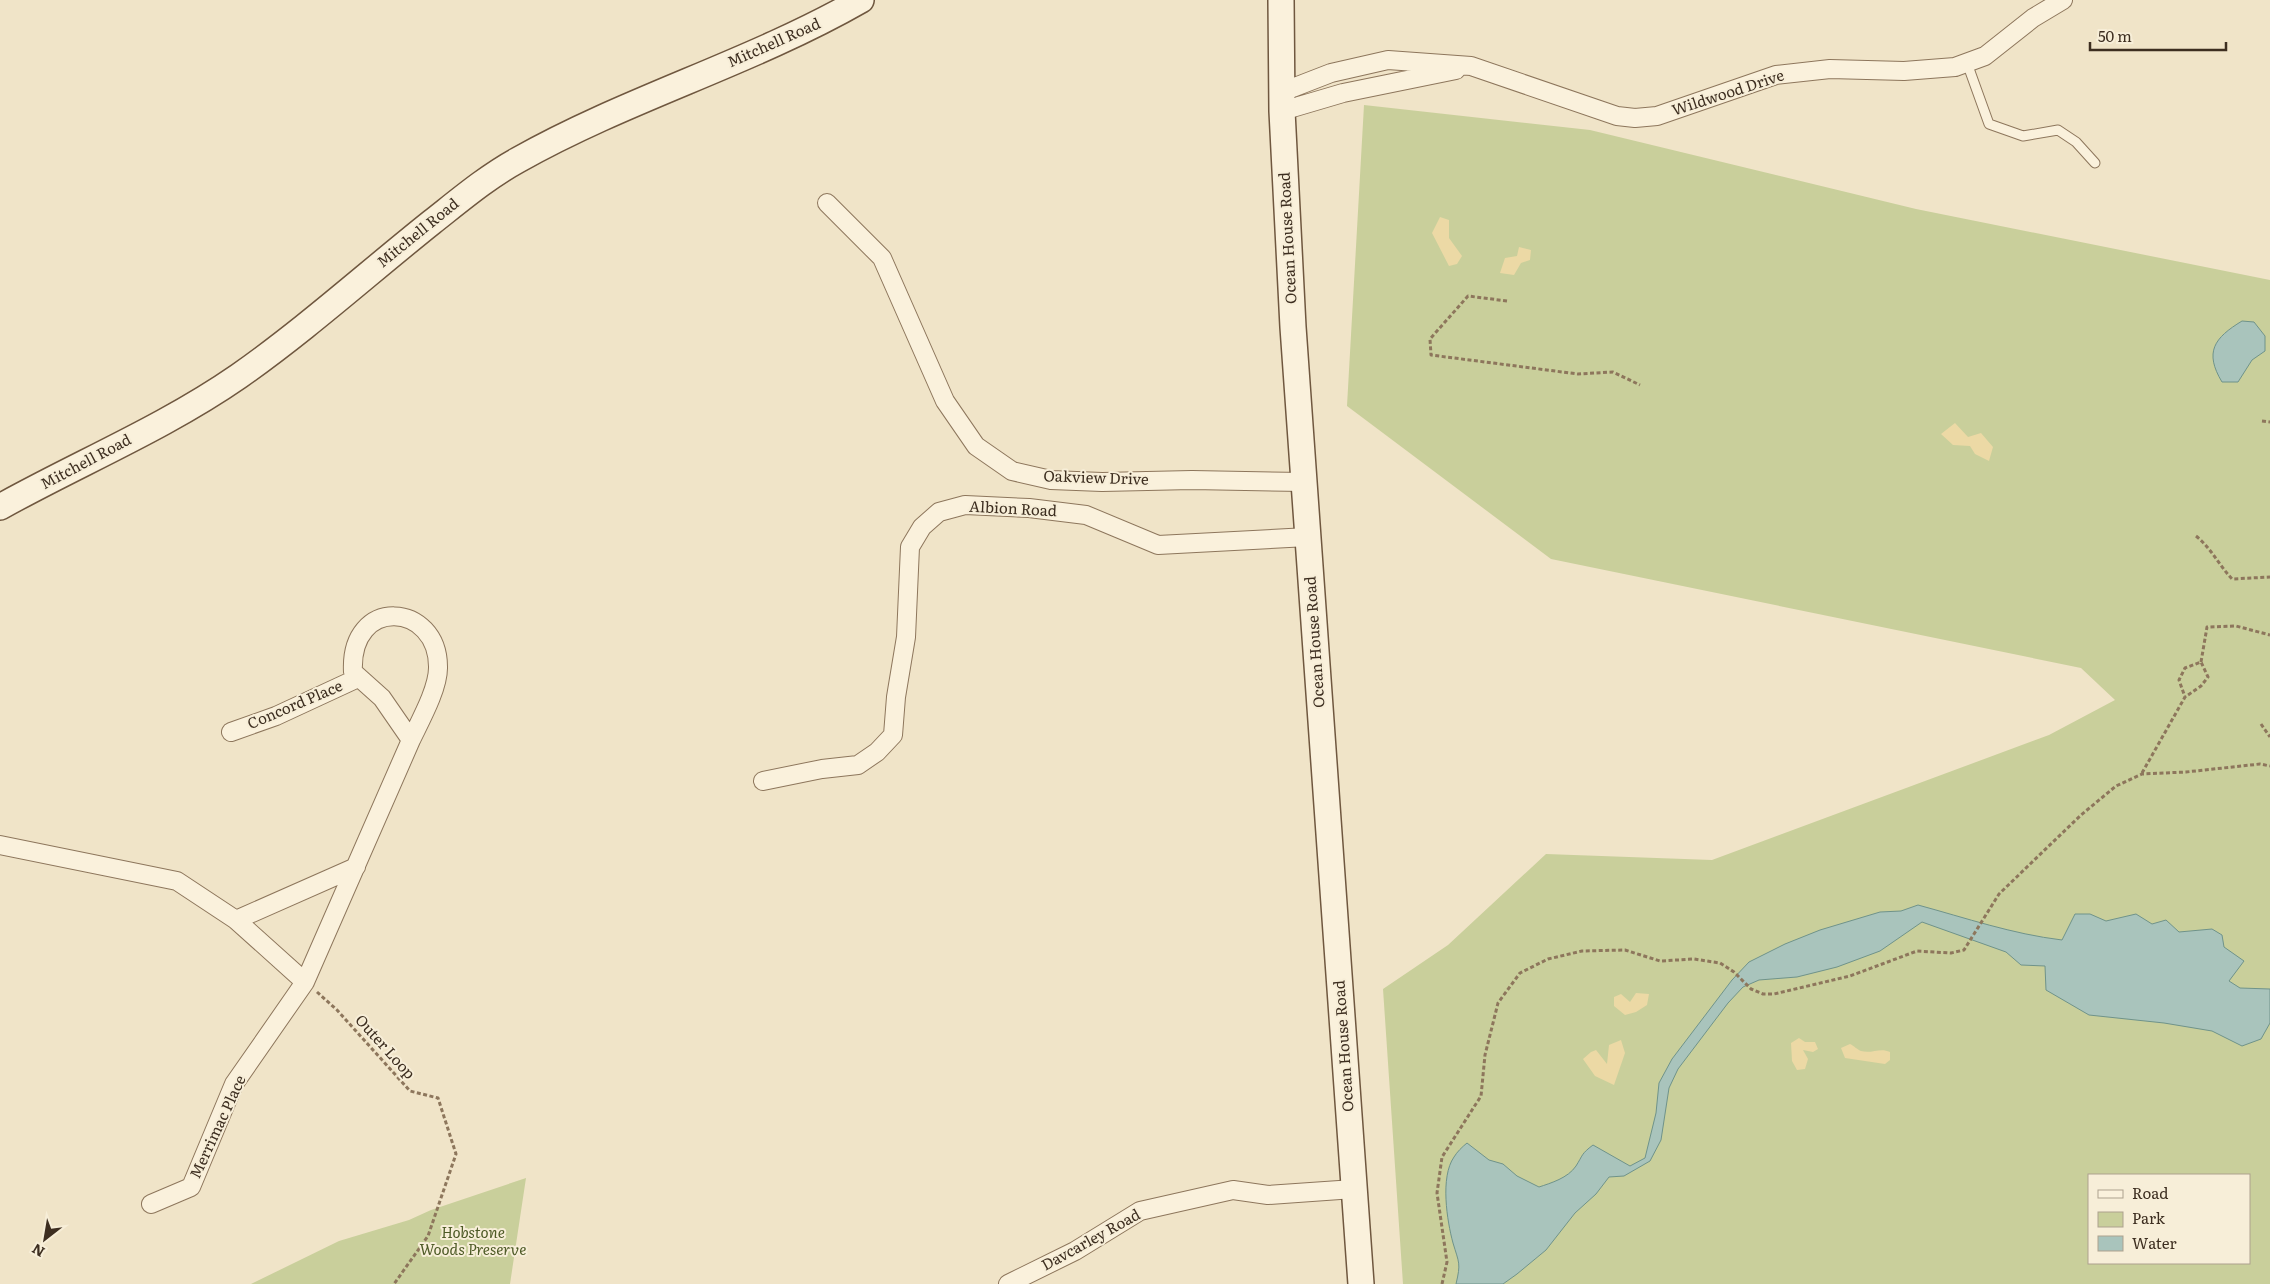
<svg xmlns="http://www.w3.org/2000/svg" width="2270" height="1284" viewBox="0 0 2270 1284" font-family="Literata,serif">
  <style>
    .green { fill: #c9cf9b; fill-rule: evenodd }
    .sand { fill: #ecd9a5 }
    .water { fill: #a9c4bc; stroke: #6f938a }
    .lines { fill: none; stroke-linecap: round; stroke-linejoin: round }
    .lane-casing { stroke: #8d765c; stroke-width: 11 }
    .street-casing { stroke: #8d765c; stroke-width: 20 }
    .secondary-casing { stroke: #6f573f; stroke-width: 28 }
    .path { stroke: #8d765c; stroke-width: 3; stroke-dasharray: 4 2.5; stroke-linecap: butt }
    .lane { stroke: #faf1dc; stroke-width: 9 }
    .street { stroke: #faf1dc; stroke-width: 18 }
    .secondary { stroke: #faf1dc; stroke-width: 25 }
    .labels { text-anchor: middle; stroke-width: 4; stroke-linejoin: round; paint-order: stroke }
    .street-label { font-size: 15px; fill: #3d2e20; stroke: #f7eed8 }
    .park-label { font-size: 15px; font-style: italic; fill: #4d5a26; stroke: #f7eed8 }
  </style>
  <rect width="100%" height="100%" fill="#f0e4c8"/>
  <path class="green" d="M1364 105 1590 130 1916 209 2270 280V1284H1403L1383 989 1448 945 1546 854 1712 860 2049 735 2115 700 2081 668 1551 559 1347 406ZM2089 1175H2249V1263H2089Z
    M526 1178 510 1284H251L339 1241 409 1220 431 1210Z"/>
  <path class="sand" d="M1440 217 1449 220V238L1462 256 1457 264 1449 266 1432 233Z
    M1519 247 1531 250 1530 260 1521 263 1514 275 1500 273 1505 258 1517 256Z
    M1955 423 1968 437 1981 433 1993 447 1989 461 1975 454 1970 446 1953 445 1941 434Z
    M1636 993 1649 994 1647 1005 1636 1012 1625 1015 1614 1006V997L1621 994 1630 1002Z
    M1799 1038 1805 1042H1815L1818 1049 1813 1052 1803 1050 1808 1059 1805 1069 1797 1070 1792 1061 1791 1043Z
    M1621 1040 1625 1053 1614 1085 1595 1076 1583 1059 1591 1052 1596 1050 1607 1064 1609 1045Z
    M1850 1044C1854 1046 1858 1050 1861 1051 1872 1054 1880 1047 1890 1052V1060L1885 1064 1845 1058 1841 1048Z"/>
  <path class="water" d="M2242 321 2254 322 2265 336V351L2252 360 2238 382H2222C2204 352 2214 338 2242 321Z
    M1918 905C1966 918 2012 934 2062 940L2075 914H2090L2106 921 2136 914 2152 924 2166 920 2179 932 2212 929 2222 935 2224 947 2244 961 2229 981 2240 988 2270 989V1023L2261 1039 2242 1046 2212 1031 2164 1023 2089 1015 2046 990 2045 966 2021 965 2006 952 1922 922 1880 951 1837 967 1797 977 1759 980 1743 987 1728 1003 1678 1069 1669 1088 1661 1140 1650 1161 1624 1176 1609 1177 1596 1194 1575 1213 1546 1250 1517 1274 1503 1284H1456C1461 1263 1459 1263 1453 1243 1447 1221 1440 1177 1454 1157 1457 1152 1462 1147 1467 1143L1489 1160 1503 1164 1517 1176 1539 1187C1551 1183 1568 1178 1576 1166 1583 1155 1581 1154 1593 1145L1630 1166 1645 1158 1656 1113 1659 1083 1672 1059 1732 980 1749 962 1785 944 1820 930 1880 912 1901 911Z"/>
  <g class="lines">
    <defs>
      <path id="lane" d="M1967 63 1989 124 2023 136 2058 130 2076 142 2095 163"/>
      <path id="street" d="M1282 92 1331 73 1388 60 1471 66 1617 116 1635 118 1657 116 1776 75 1830 69 1904 71 1955 67 1985 56 2033 18 2063 0
        M1282 111 1343 93 1456 70
        M827 203 882 258 945 401 976 446 1012 471 1051 480 1102 482 1192 480 1304 482
        M231 732 276 716 358 678
        M763 781 822 769 858 765 877 752 893 735 896 697 906 637 910 547 922 527 939 512 965 505 1029 508 1086 515 1158 545 1308 537
        M0 845 177 881 236 920 305 982
        M236 920 356 867
        M151 1204 191 1187 234 1084 305 982 411 740 382 698 353 672C349 595 439 602 438 668 438 689 420 721 411 740
        M1008 1284 1075 1251 1140 1211 1233 1190 1268 1195 1354 1189"/>
      <path id="secondary" d="M1281 0 1282 111 1293 327 1361 1284
        M0 507C79 463 164 428 239 376 306 329 368 273 432 222 460 200 487 177 518 160 628 98 751 63 861 0"/>
    </defs>
    <use href="#lane" class="lane-casing"/>
    <use href="#street" class="street-casing"/>
    <use href="#secondary" class="secondary-casing"/>
    <path class="path" d="M1507 301 1468 296 1430 339 1431 355 1578 374 1613 372 1640 385
      M2262 421 2270 422
      M2196 536C2211 548 2219 565 2232 579L2270 577
      M2201 662 2207 627 2236 626 2270 635
      M2261 724 2270 737
      M2142 773 2185 697 2179 680 2185 668 2201 662 2208 677 2201 686 2185 697
      M317 992 337 1010 410 1091 438 1098 456 1154 428 1236 394 1284
      M1442 1284 1447 1262 1437 1193 1442 1157 1481 1096 1485 1055 1498 1003 1520 973 1548 959 1582 951 1625 950 1660 961 1694 959 1720 963 1734 972 1751 989 1763 994H1774L1850 976 1917 951 1951 953 1964 950 1999 894 2081 815 2116 786 2142 774 2186 772 2260 764 2270 766"/>
    <use href="#lane" class="lane"/>
    <use href="#street" class="street"/>
    <use href="#secondary" class="secondary"/>
  </g>
  <g class="labels">
    <g class="street-label">
      <text transform="translate(774 43) rotate(-24)" y="5">Mitchell Road</text>
      <text transform="translate(1728 93) rotate(-18)" y="5">Wildwood Drive</text>
      <text transform="translate(418 233) rotate(-39)" y="5">Mitchell Road</text>
      <text transform="translate(1288 238) rotate(-93)" y="5">Ocean House Road</text>
      <text transform="translate(86 462) rotate(-28)" y="5">Mitchell Road</text>
      <text transform="translate(1096 478) rotate(2)" y="5">Oakview Drive</text>
      <text transform="translate(1013 509) rotate(3)" y="5">Albion Road</text>
      <text transform="translate(1315 642) rotate(-94)" y="5">Ocean House Road</text>
      <text transform="translate(295 705) rotate(-23)" y="5">Concord Place</text>
      <text transform="translate(1344 1046) rotate(-94)" y="5">Ocean House Road</text>
      <text transform="translate(385 1047) rotate(48)" y="5">Outer Loop</text>
      <text transform="translate(218 1127) rotate(-65)" y="5">Merrimac Place</text>
      <text transform="translate(1091 1240) rotate(-29)" y="5">Davcarley Road</text>
    </g>
    <g class="park-label">
      <text x="473" y="1238">Hobstone<tspan x="473" dy="17">Woods Preserve</tspan></text>
    </g>
  </g>
  <rect x="2088" y="1174" width="162" height="90" fill="#f7eed8" stroke="#ada18e"/>
  <rect x="2098" y="1190" width="25" height="8" fill="#faf1dc" stroke="#ada18e"/>
  <text x="2132" y="1199" font-size="15" fill="#3d2e20">Road</text>
  <rect x="2098" y="1212" width="25" height="15" fill="#c9cf9b" stroke="#ada18e"/>
  <text x="2132" y="1224" font-size="15" fill="#3d2e20">Park</text>
  <rect x="2098" y="1236" width="25" height="15" fill="#a9c4bc" stroke="#ada18e"/>
  <text x="2132" y="1249" font-size="15" fill="#3d2e20">Water</text>
  <g transform="translate(45 1239) rotate(211)" stroke="#f7eed8" stroke-width="4" paint-order="stroke">
  <path d="M0-4L9 19L0 12L-9 19Z" fill="#3d2e20"/>
  <text y="-8" font-size="14" font-weight="bold" text-anchor="middle" fill="#3d2e20">N</text>
  </g>
  <path d="M2090 42v8h136v-8" fill="none" stroke="#3d2e20" stroke-width="2.5"/>
  <text x="2098" y="42" font-size="15" fill="#3d2e20" stroke="#f7eed8" stroke-width="4" paint-order="stroke">50 m</text>
</svg>
